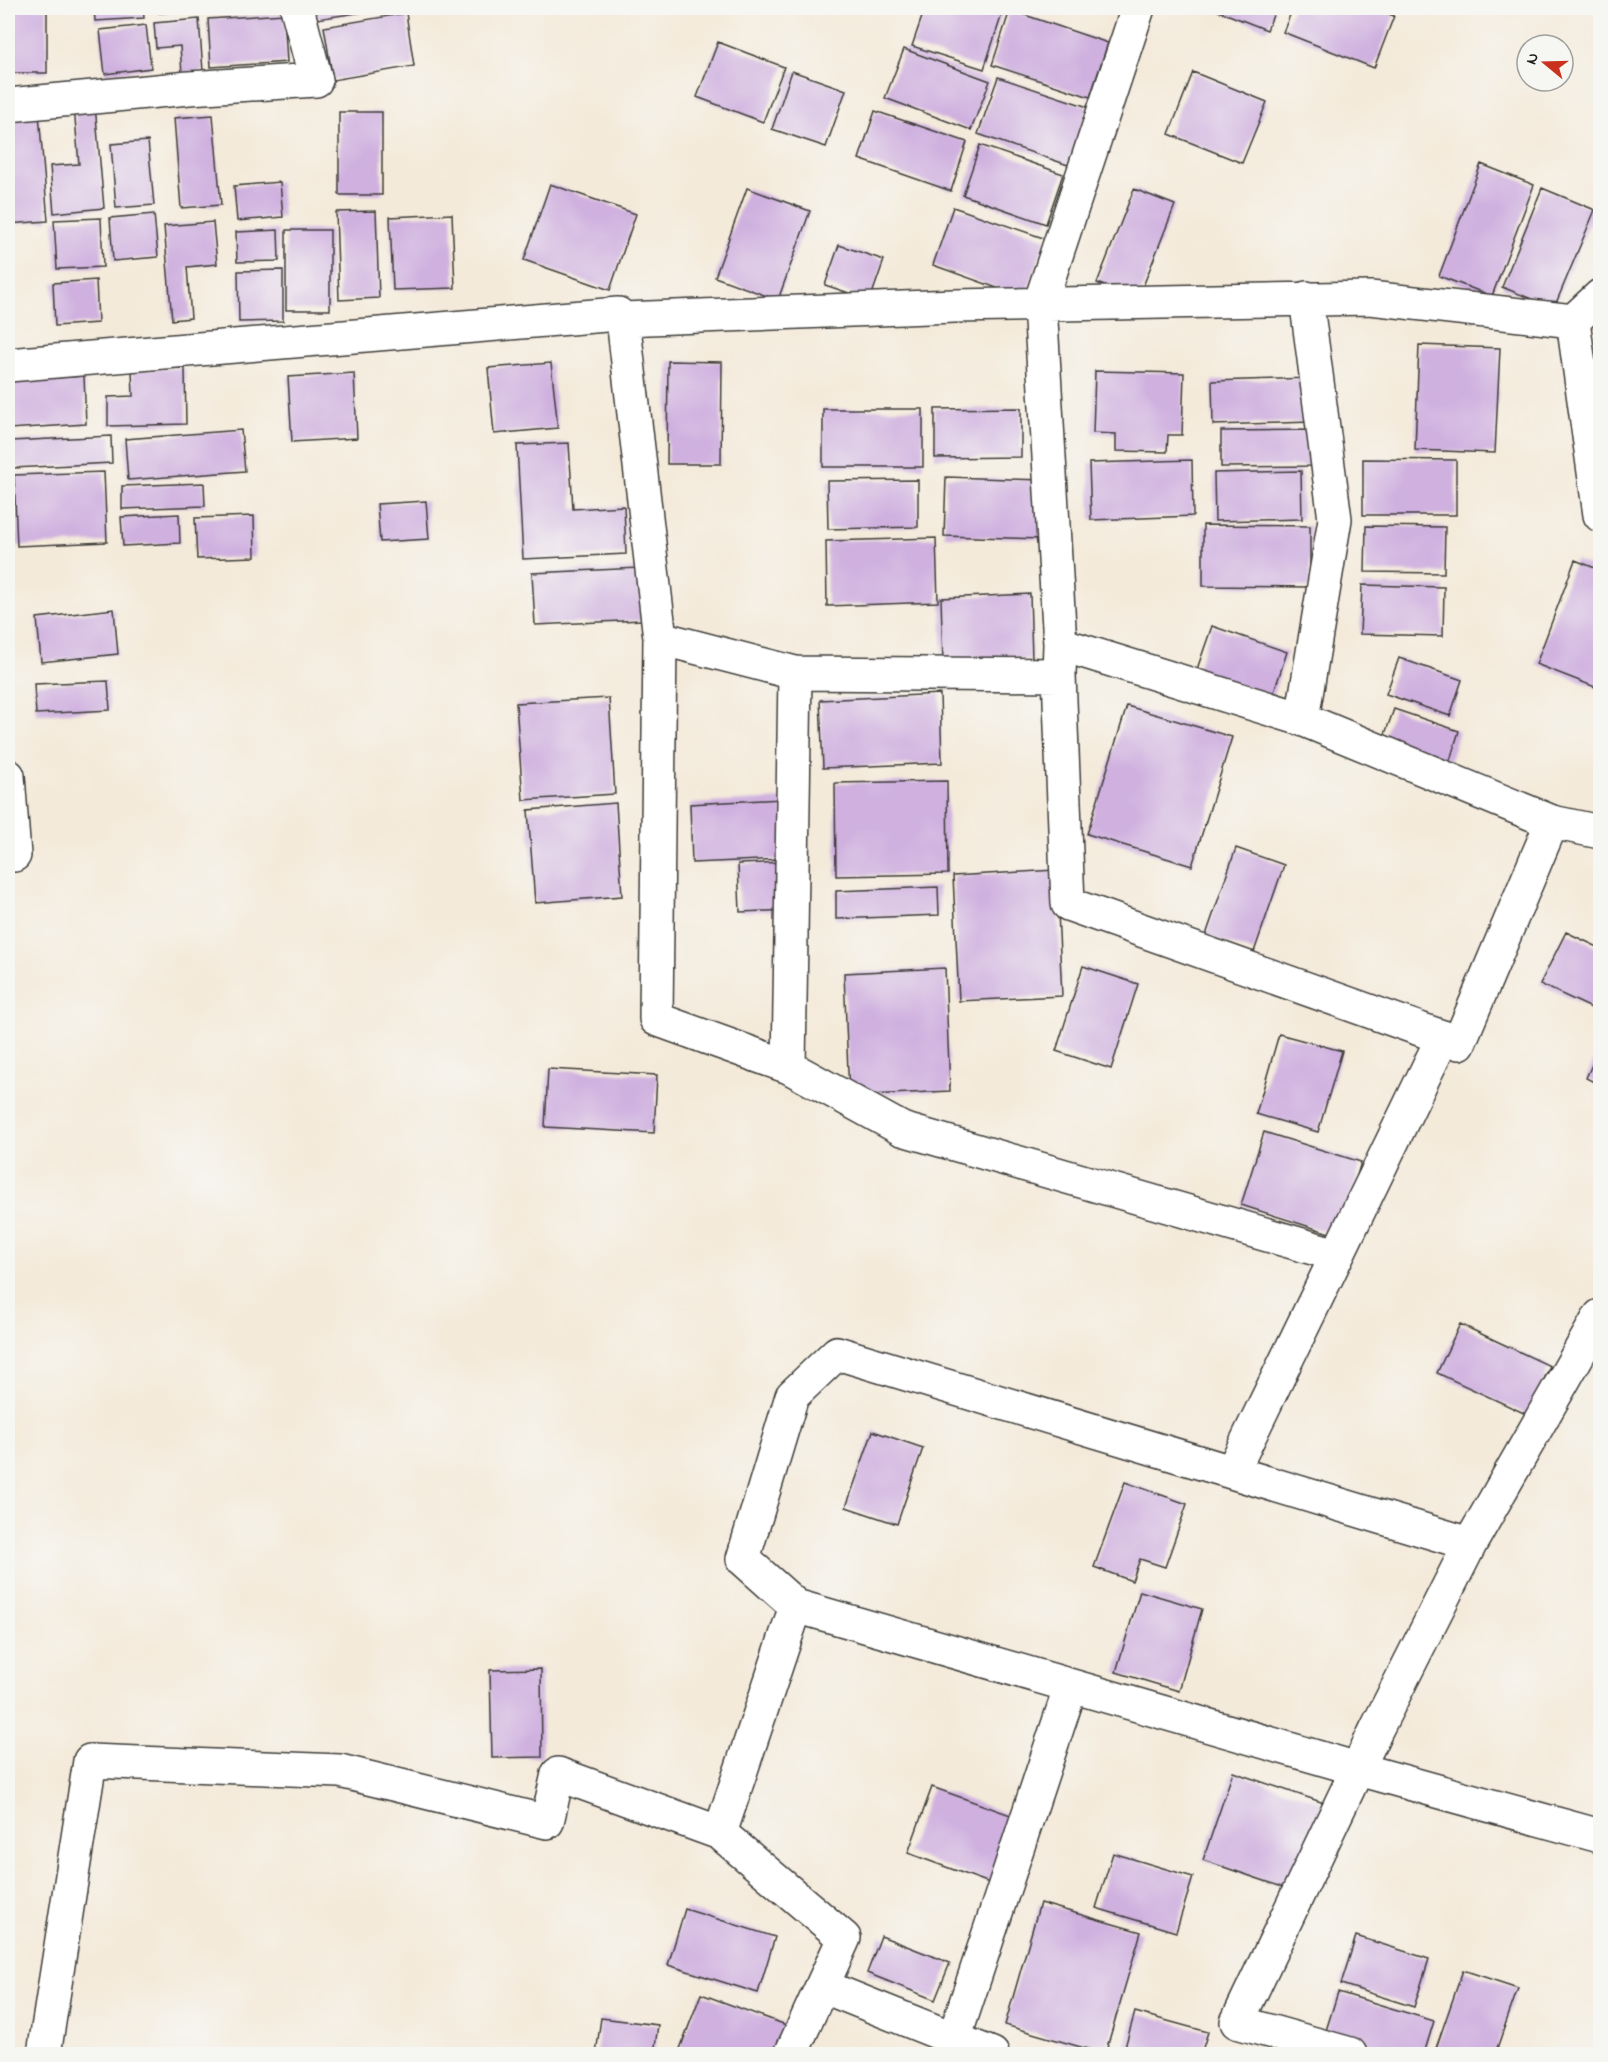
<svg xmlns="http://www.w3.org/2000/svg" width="1608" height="2062" viewBox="0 0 1608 2062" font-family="'Indie Flower',sans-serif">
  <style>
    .building { fill: #cfb0df }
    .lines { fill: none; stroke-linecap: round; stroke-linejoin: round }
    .minor-casing { stroke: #3c3b38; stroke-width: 36 }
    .minor { stroke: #fff; stroke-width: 33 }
  </style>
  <rect width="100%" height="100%" fill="#f6f6f2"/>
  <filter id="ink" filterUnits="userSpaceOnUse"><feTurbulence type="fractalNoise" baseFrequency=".0167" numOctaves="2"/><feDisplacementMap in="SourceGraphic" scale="12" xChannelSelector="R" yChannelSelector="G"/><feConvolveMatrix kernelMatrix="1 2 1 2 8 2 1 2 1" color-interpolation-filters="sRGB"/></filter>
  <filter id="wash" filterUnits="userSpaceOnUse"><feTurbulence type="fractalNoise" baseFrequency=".008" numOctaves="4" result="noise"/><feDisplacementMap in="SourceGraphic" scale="24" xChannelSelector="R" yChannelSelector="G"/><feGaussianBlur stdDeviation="1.35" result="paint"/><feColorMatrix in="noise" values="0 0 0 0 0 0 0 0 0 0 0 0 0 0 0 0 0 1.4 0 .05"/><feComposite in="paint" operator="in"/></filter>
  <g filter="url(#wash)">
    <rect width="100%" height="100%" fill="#f4eada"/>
    <g id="blocks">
      <path class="building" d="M8 8H47V73H8Z
        M94 8H143L144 18 95 21Z
        M159 8H199V10L159 13Z
        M205 8H253V9L206 13Z
        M315 8H383V9L317 19Z
        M925 8H1004L984 69 912 46Z
        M1211 8H1276L1267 30Z
        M1293 8H1374L1394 16 1374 68 1283 32Z
        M1010 10 1108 43 1090 97 992 65Z
        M406 13 414 66 333 80 324 27Z
        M284 14 287 62 211 67 208 19Z
        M199 19 203 71 182 73 180 46 156 48 154 23Z
        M146 25 151 68 105 74 100 30Z
        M718 42 784 67 763 122 697 97Z
        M904 49 990 81 971 130 885 98Z
        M792 71 846 90 826 147 772 129Z
        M1193 72 1267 102 1242 163 1169 134Z
        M998 77 1088 107 1068 165 978 134Z
        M95 105 104 208 54 213 50 166 79 164 74 107Z
        M875 111 967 142 951 191 859 159Z
        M339 112H382V195H339Z
        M39 114 48 221 8 224V116Z
        M213 115 221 205 181 208 174 118Z
        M148 141 154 205 116 208 111 144Z
        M980 145 1063 174 1046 224 963 195Z
        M1481 164 1534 185 1492 296 1439 276Z
        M280 182 283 217 237 221 234 186Z
        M550 184 636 214 610 290 524 260Z
        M747 188 810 211 778 300 715 277Z
        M1542 188 1595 210 1554 308 1502 287Z
        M1134 189 1175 205 1138 299 1097 283Z
        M953 207 1046 239 1025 298 933 265Z
        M376 211 379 298 339 300 336 212Z
        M154 214 158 257 113 261 110 218Z
        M452 214 455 288 393 290 390 217Z
        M101 218 103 267 57 269 54 220Z
        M213 222 217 264 187 267 191 318 172 320 164 226Z
        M278 230 279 261 237 262 236 232Z
        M286 230H330V310H286Z
        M839 245 884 260 870 300 825 285Z
        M283 270V321L239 322 238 271Z
        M96 280 98 323 55 326 53 283Z
        M1419 345 1500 348 1495 453 1415 450Z
        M668 361 722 362 721 464H667Z
        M551 363 558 428 494 434 488 368Z
        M185 368 186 424 108 426V397L133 396 132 370Z
        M1095 371 1184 373 1182 435H1168L1167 452 1116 451V434L1093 433Z
        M354 373 357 438 292 442 288 377Z
        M84 376 86 424 8 429V381Z
        M1311 378 1312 422 1213 425 1212 381Z
        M1021 408V457L935 458V409Z
        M823 409H923V467H823Z
        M241 430 245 471 128 480 125 439Z
        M1322 430V466L1221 467V431Z
        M111 436 112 463 13 468 11 441Z
        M569 443 573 509 624 506 626 554 523 559 517 445Z
        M1363 459 1456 460V515H1363Z
        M1192 460 1193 516 1091 520 1089 463Z
        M1301 471 1302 519 1215 521 1214 473Z
        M104 472 107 542 17 546 14 475Z
        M946 477 1044 480 1042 539 944 536Z
        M918 480V527L828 529 827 481Z
        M204 483 205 506 122 509V486Z
        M426 501 429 539 380 542 377 504Z
        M179 514 180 543 123 546 121 517Z
        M254 516 255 557 197 559 195 518Z
        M1203 525 1310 526V587L1203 586Z
        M1366 526 1445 527 1444 573 1365 572Z
        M936 538 938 602 827 606 826 541Z
        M1575 560 1600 570V689L1536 664Z
        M640 568 642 620 535 625 532 573Z
        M1362 585 1444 587 1443 636 1360 634Z
        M1030 594 1032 659 943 663 941 598Z
        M114 609 118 654 41 662 37 618Z
        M1212 626 1287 652 1272 698 1196 672Z
        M1399 658 1462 680 1450 716 1386 694Z
        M108 681 110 710 36 714 34 684Z
        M940 694 942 763 823 768 820 700Z
        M609 698 615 794 523 800 516 703Z
        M1127 706 1232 737 1192 866 1087 834Z
        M1394 709 1459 731 1447 770 1380 748Z
        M947 781 948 874 836 876 835 783Z
        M782 799 785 859 692 863 690 804Z
        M616 803 622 896 535 903 528 810Z
        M1236 848 1284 865 1254 952 1206 935Z
        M788 862 790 910 740 912 738 864Z
        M1056 870 1062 996 959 1001 953 876Z
        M938 887 939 915 836 919V891Z
        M1566 932 1600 948V1012L1540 984Z
        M1083 966 1138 984 1111 1069 1056 1051Z
        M945 968 950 1091 849 1096 844 973Z
        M1279 1034 1342 1051 1318 1132 1256 1114Z
        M1600 1047V1085L1586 1078Z
        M548 1069 657 1075 654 1133 545 1127Z
        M1264 1132 1361 1162 1339 1236 1241 1205Z
        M1460 1324 1550 1366 1528 1415 1437 1373Z
        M873 1431 923 1448 897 1524 846 1507Z
        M1125 1482 1187 1504 1165 1567 1140 1559 1132 1581 1094 1567Z
        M1140 1591 1202 1609 1179 1691 1116 1672Z
        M541 1669 542 1757 492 1758 490 1670Z
        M1233 1772 1324 1803 1294 1891 1203 1860Z
        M932 1787 1030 1822 1006 1889 908 1853Z
        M1113 1853 1193 1877 1176 1932 1096 1908Z
        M1040 1903 1141 1932 1105 2054 1005 2025Z
        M685 1909 775 1937 758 1993 668 1965Z
        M881 1936 950 1963 935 2000 867 1973Z
        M1356 1936 1429 1959 1414 2007 1341 1984Z
        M1463 1970 1518 1988 1495 2054H1434Z
        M1338 1992 1434 2021 1424 2054H1381L1324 2037Z
        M701 1994 800 2030 791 2054H678Z
        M1135 2012 1208 2032 1201 2054H1123Z
        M601 2018 658 2025 654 2054H596Z"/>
    </g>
  </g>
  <g filter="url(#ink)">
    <use href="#blocks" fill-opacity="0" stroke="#3c3b38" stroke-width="1.5"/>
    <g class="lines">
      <defs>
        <path id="minor" d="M8 105 189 88 316 80 297 8
          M1573 321 1600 296
          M8 365 618 314 623 319
          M660 638 623 319 954 306 1370 298 1573 321 1600 515
          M1060 644 1040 304 1138 8
          M1059 675 795 673 660 638 656 1019 789 1067 902 1129 1337 1255
          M1302 719 1335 519 1306 298
          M8 776 14 855
          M1552 822 1459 1043 1068 904 1059 675 1060 644 1302 719 1552 822 1600 832
          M789 1067 795 673
          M1232 1472 1443 1037
          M796 1606 743 1559 792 1396 837 1353 1470 1544
          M720 1833 796 1606 1358 1769 1600 1836
          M822 1986 992 2054
          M954 2039 1071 1686
          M44 2054 90 1761 340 1771 547 1822 558 1774 720 1833 844 1938 791 2054
          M1350 2054 1237 2022 1376 1730 1470 1544 1600 1316"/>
      </defs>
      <use href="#minor" class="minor-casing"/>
      <use href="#minor" class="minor"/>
    </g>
  </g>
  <rect width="1608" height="2062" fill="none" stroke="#f6f6f2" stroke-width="30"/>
  <g transform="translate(1545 63) rotate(289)"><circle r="28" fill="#f6f6f2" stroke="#9f9f9c" stroke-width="1.5"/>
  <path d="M0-4.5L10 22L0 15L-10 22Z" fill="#c8321e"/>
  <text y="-9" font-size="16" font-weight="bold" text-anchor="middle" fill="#1c1c1c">N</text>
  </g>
</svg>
